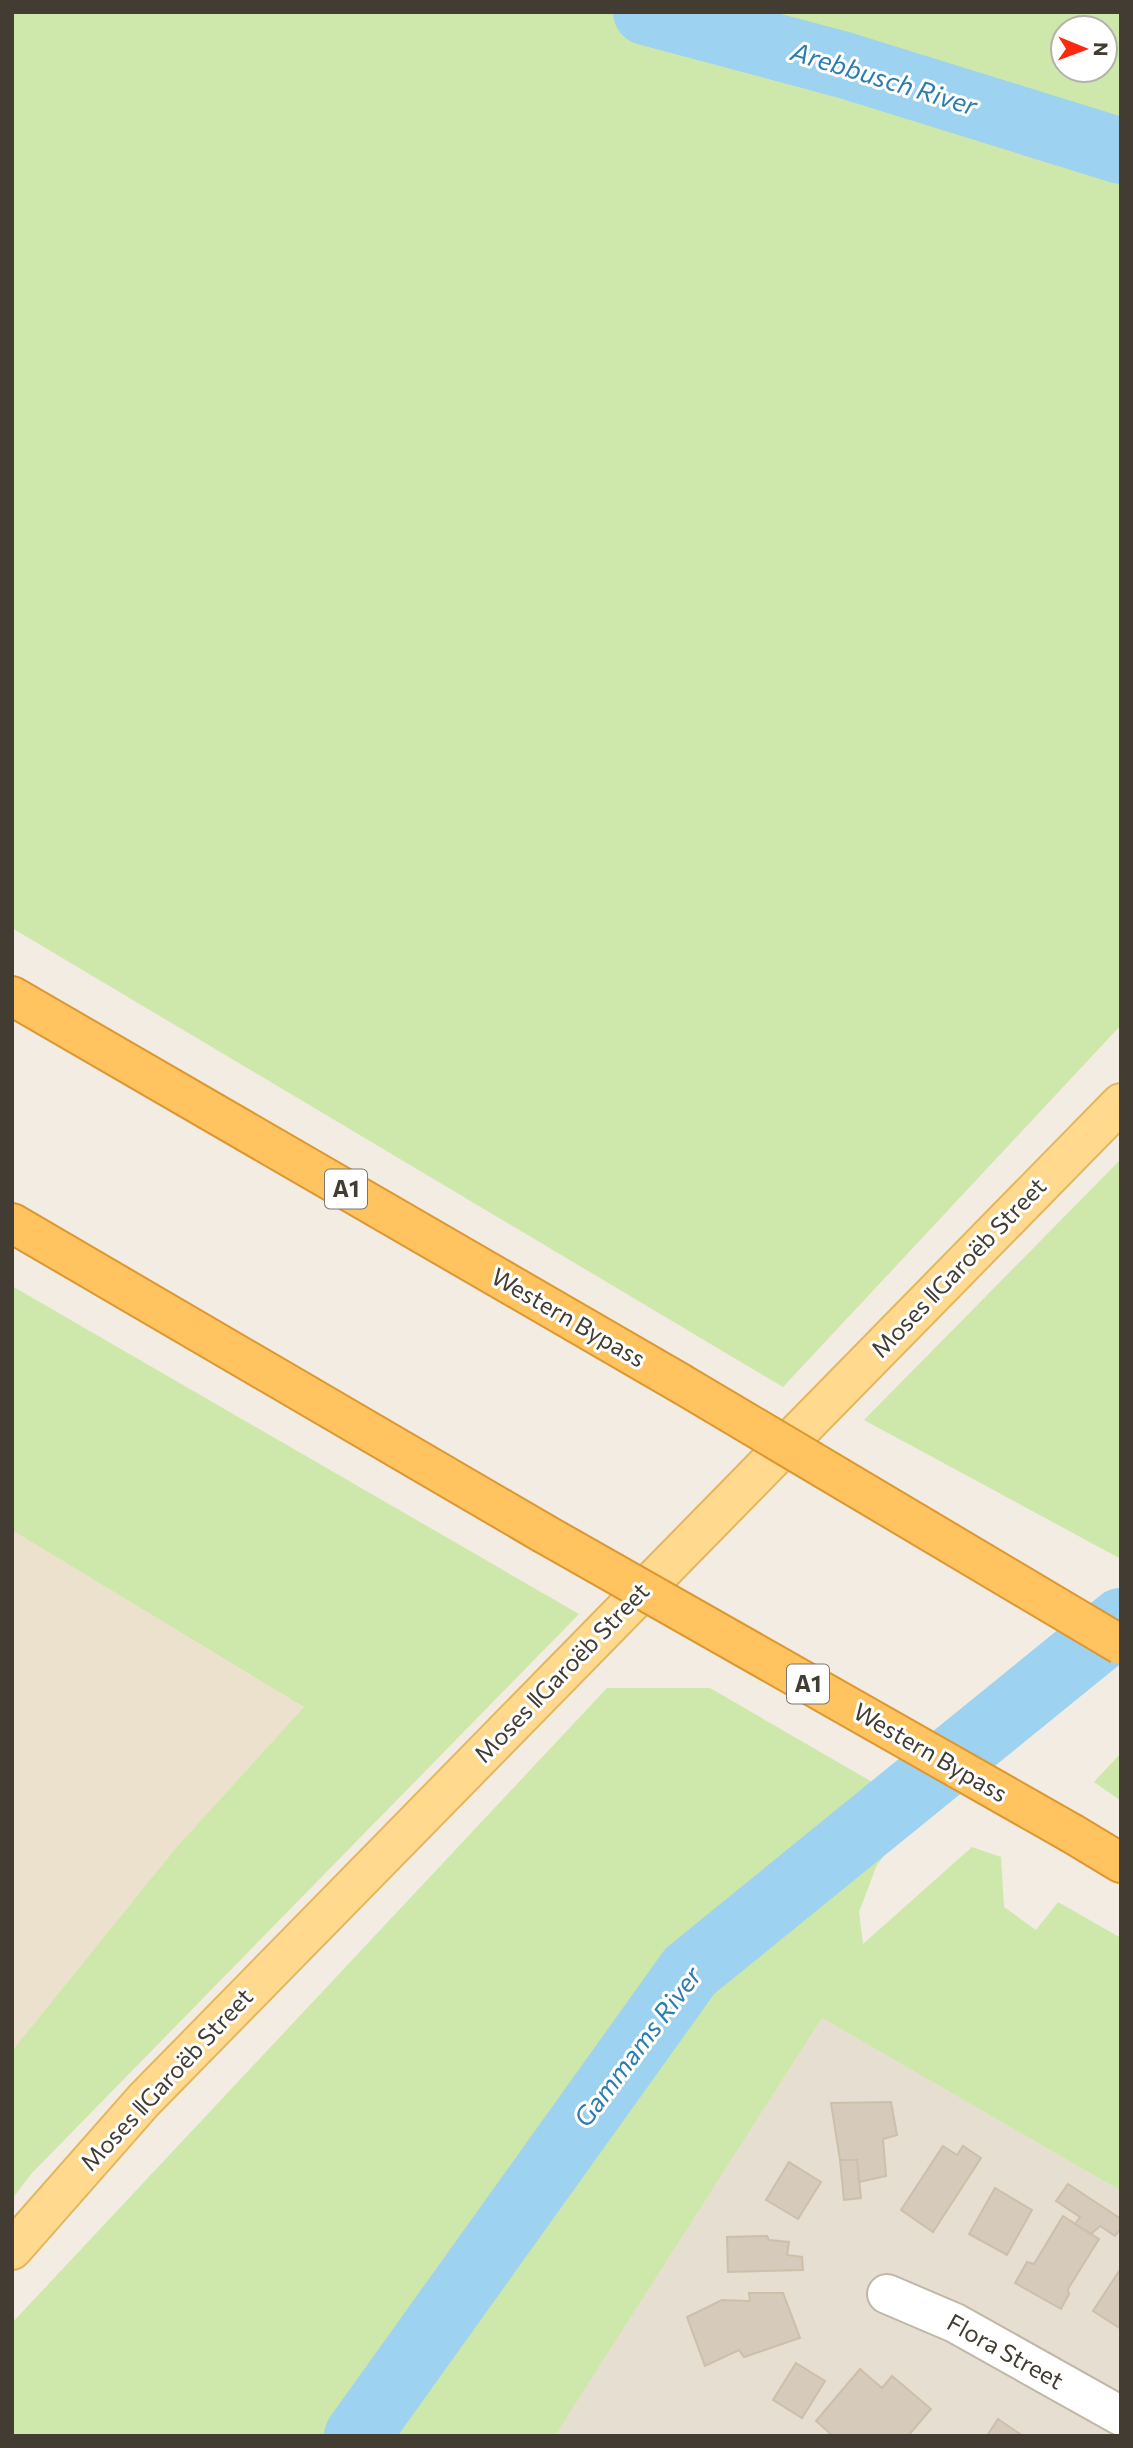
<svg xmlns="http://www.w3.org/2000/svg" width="1133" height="2448" viewBox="0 0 1133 2448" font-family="Commissioner,sans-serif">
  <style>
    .residential { fill: #e6ded0 }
    .education { fill: #ebe1cc }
    .green { fill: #cee7aa; fill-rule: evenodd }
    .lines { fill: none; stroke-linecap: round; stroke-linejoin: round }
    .river { stroke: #9dd2f0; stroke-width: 66 }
    .building { fill: #d6cabb; stroke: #cebfab; stroke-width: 2 }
    .minor-casing { stroke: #c0b7a8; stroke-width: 42 }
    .major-casing { stroke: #e4b65e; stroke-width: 42 }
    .highway-casing { stroke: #de9730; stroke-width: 42 }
    .minor { stroke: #fff; stroke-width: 38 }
    .major { stroke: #ffda8e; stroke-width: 38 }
    .highway { stroke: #ffc460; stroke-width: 38 }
    .highway-bridge-casing { stroke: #de9730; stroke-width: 42; stroke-linecap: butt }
    .highway-bridge { stroke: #ffc460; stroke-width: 38 }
    .labels { text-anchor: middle; stroke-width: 6; stroke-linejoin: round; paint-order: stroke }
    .shield { fill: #fff; stroke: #7b7670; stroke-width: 2 }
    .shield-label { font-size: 23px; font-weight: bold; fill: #433c33 }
    .street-label { font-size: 24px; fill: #433c33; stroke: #fff }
    .water-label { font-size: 26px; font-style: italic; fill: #2c7daf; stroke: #fff }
  </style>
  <rect width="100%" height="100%" fill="#f2ece3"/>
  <path class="residential" d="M822 2018 1121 2191V2436H555Z"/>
  <path class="education" d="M12 1530 304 1707 175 1849 12 2051Z"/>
  <path class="green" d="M12 12H1121V1025L783 1387 12 928ZM1063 28H1105V70H1063Z
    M1121 1159V1559L864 1420Z
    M12 1286 579 1614 31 2174 12 2199V2051L175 1849 304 1707 12 1530Z
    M607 1688H710L917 1808 876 1867 859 1912 863 1944 972 1847 1001 1857 1004 1907 1036 1930 1058 1902 1121 1938V2191L822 2018 555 2436H12V2323Z
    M1121 1753V1801L1094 1782Z"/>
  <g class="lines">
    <path class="river" d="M646 12 844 65 1121 151
      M357 2436 690 1971 1121 1621"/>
  </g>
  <path class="building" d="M891 2102 897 2135 883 2139 886 2176 859 2182 857 2160H840L831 2103Z
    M943 2146 957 2155 963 2146 981 2158 933 2232 901 2210Z
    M840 2160H857L861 2198 844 2200Z
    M789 2162 821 2182 798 2219 766 2200Z
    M1068 2184 1121 2219V2228L1115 2236 1100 2226 1091 2234 1075 2224 1080 2217 1056 2201Z
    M995 2188 1032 2210 1007 2255 969 2234Z
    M1063 2216 1099 2239 1068 2289 1069 2294 1061 2309 1015 2283 1027 2262 1034 2264Z
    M767 2236 769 2240 789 2242 787 2255 802 2257 803 2270 728 2272 727 2237Z
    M1121 2268V2329L1093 2311Z
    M749 2293H783L800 2338 744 2357 739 2350 705 2366 687 2317 722 2300 750 2301Z
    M796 2363 825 2381 802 2418 773 2400Z
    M860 2369 882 2388 892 2376 931 2409 908 2436H833L816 2421Z
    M998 2419 1023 2436H987Z"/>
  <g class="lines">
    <defs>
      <path id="minor" d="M887 2294 955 2323 1121 2416"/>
      <path id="major" d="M12 2250 144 2100 1121 1103"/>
      <path id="highway" d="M12 996 680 1383
        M12 1223 543 1533
        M1073 1834 1121 1863"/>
    </defs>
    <use href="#minor" class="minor-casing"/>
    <use href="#major" class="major-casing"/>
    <use href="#highway" class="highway-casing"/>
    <use href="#minor" class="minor"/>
    <use href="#major" class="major"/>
    <use href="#highway" class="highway"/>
    <defs>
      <path id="highway-bridge" d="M680 1383 1121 1645
        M543 1533 1073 1834"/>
    </defs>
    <use href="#highway-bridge" class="highway-bridge-casing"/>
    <use href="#highway-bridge" class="highway-bridge"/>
  </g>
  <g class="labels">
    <g class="shield">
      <rect x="325" y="1169.5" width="42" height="39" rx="5"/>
      <rect x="787" y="1664.5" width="42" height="39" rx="5"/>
    </g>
    <g class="shield-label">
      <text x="346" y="1197">A1</text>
      <text x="808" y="1692">A1</text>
    </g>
    <g class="street-label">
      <text transform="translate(959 1268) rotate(-46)" y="8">Moses ǁGaroëb Street</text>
      <text transform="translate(568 1318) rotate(30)" y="8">Western Bypass</text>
      <text transform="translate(562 1673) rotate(-46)" y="8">Moses ǁGaroëb Street</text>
      <text transform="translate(930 1753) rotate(30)" y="8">Western Bypass</text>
      <text transform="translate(167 2080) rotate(-47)" y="8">Moses ǁGaroëb Street</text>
      <text transform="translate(1005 2352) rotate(29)" y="8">Flora Street</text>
    </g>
    <g class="water-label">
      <text transform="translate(884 79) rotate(17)" y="9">Arebbusch River</text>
      <text transform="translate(638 2047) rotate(-53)" y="9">Gammams River</text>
    </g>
  </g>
  <rect width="1133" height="2448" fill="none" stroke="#433c33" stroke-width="28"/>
  <g transform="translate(1084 49) rotate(91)"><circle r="33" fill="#ffffff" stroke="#b4b1ad" stroke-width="2"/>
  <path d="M0-5L12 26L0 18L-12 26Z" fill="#fc290f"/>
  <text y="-10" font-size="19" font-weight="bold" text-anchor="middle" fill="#433c33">N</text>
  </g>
</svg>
